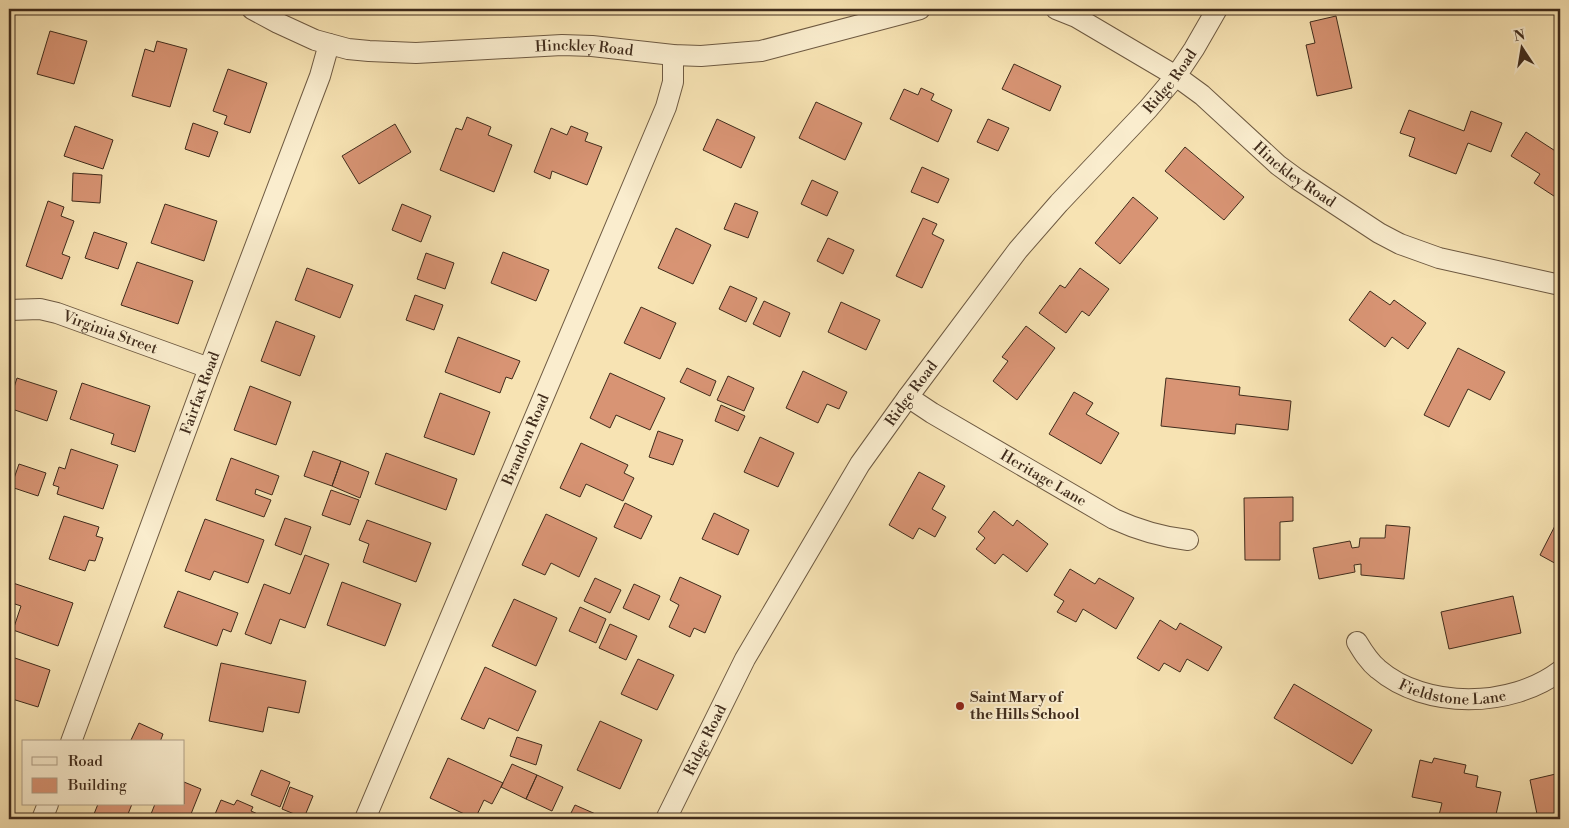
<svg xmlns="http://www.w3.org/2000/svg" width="1569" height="828" viewBox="0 0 1569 828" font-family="'Libre Bodoni',serif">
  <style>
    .building { fill: #d89474; stroke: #402c1c }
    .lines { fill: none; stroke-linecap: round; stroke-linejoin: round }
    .street-casing { stroke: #6e5a42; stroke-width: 22 }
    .street { stroke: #faedce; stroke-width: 20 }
    .poi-dot { fill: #8f2418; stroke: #faedce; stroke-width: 2 }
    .labels { text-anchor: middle; stroke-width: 4; stroke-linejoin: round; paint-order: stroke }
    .street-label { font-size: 15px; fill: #402c1c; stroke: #faedce }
    .poi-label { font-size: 15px; font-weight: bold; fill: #402c1c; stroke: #faedce; text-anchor: start }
  </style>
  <rect width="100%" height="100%" fill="#f7e3b3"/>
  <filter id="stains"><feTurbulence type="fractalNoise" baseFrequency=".004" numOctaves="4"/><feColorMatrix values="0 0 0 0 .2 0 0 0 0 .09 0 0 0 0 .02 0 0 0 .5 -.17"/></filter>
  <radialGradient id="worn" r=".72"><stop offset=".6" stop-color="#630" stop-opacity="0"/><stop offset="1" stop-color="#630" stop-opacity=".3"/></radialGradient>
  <path class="building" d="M1336 16 1352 88 1317 96 1306 45 1315 43 1310 22Z
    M50 31 87 41 74 84 37 74Z
    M157 41 187 49 170 107 132 96 145 49 154 52Z
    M1014 64 1061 86 1050 111 1002 89Z
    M228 69 267 83 250 133 224 124 227 116 213 111Z
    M921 88 934 94 931 100 952 110 938 142 890 119 904 89 918 95Z
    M816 102 862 123 845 160 799 138Z
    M1409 110 1464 131 1471 111 1502 123 1491 152 1468 143 1456 174 1409 156 1415 138 1400 133Z
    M467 117 491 127 488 135 512 145 494 192 440 170 456 128 462 130Z
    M717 119 755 137 741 168 703 150Z
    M988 119 1009 128 998 151 977 142Z
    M193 123 218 132 209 157 185 149Z
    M395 124 411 152 359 184 342 156Z
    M75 126 113 140 103 169 64 156Z
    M571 126 588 133 585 141 602 147 587 185 552 171 550 179 534 172 551 128 567 135Z
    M1526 132 1560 154V200L1534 183 1540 174 1511 156Z
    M1185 147 1244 197 1224 220 1165 171Z
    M922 167 949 179 938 203 911 192Z
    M73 173 102 175 100 203 72 201Z
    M812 180 838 192 827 216 801 204Z
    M1133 197 1158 218 1120 264 1095 243Z
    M48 201 64 207 61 216 74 221 62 254 70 257 62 279 26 266Z
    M735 203 758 212 748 238 724 229Z
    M165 204 217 221 204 261 151 243Z
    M402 204 431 216 421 242 392 230Z
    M923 218 937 224 932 234 944 240 922 288 896 276Z
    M676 228 711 245 693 284 658 268Z
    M94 232 127 243 118 269 85 258Z
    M828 238 854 250 843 274 817 261Z
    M503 252 549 270 536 301 491 283Z
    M426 253 454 263 445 289 417 279Z
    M137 262 193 281 178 324 121 305Z
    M307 268 353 285 340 318 295 300Z
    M1080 268 1109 289 1089 316 1082 311 1066 333 1039 313 1060 285 1065 288Z
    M730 286 757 298 746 322 719 309Z
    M1370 291 1390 305 1394 300 1426 323 1408 349 1392 337 1385 347 1349 320Z
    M415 295 443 305 434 330 406 320Z
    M764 301 790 313 780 337 753 324Z
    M841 302 880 320 866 350 828 332Z
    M641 307 676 323 660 359 624 343Z
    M276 321 315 336 300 376 261 361Z
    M1026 326 1055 348 1017 400 993 381 1008 361 1002 357Z
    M458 337 520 361 512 379 506 377 500 393 445 372Z
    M1458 348 1505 372 1490 400 1468 389 1449 427 1424 415Z
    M687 368 716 381 710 396 680 382Z
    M803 371 847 392 839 409 827 404 818 423 786 408Z
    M610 373 665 398 650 430 616 415 610 428 590 418Z
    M728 376 754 388 744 411 717 400Z
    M17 378 57 391 47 421 9 408V403Z
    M1166 378 1240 387 1239 395 1291 401 1288 430 1236 424 1235 434 1161 426Z
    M82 383 150 406 135 452 111 444 114 434 70 419Z
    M250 386 291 402 276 445 234 430Z
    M1074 392 1093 403 1086 414 1119 433 1101 464 1049 434Z
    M440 393 490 412 474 455 424 437Z
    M721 405 745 416 738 431 715 421Z
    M658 431 683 440 673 465 649 457Z
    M760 437 794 453 778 487 744 472Z
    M581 443 628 465 624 473 634 478 623 501 586 484 580 497 560 488Z
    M71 449 118 465 103 509 57 494 59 487 53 485 59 467 65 469Z
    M313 451 341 461 332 486 304 476Z
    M386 453 457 479 446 510 375 484Z
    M231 458 279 476 272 495 256 489 255 494 271 500 264 517 216 500Z
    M341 461 369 472 360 498 332 486Z
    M19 464 46 473 38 496 11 487Z
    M919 472 945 486 932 509 946 517 935 537 919 528 913 539 889 525Z
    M331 490 359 500 350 525 322 515Z
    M1293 497V521L1280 522V560H1245L1244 498Z
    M625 503 652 516 641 539 614 527Z
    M994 511 1013 526 1017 520 1048 544 1027 572 1003 554 995 564 976 549 985 538 978 532Z
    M714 513 749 530 738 555 702 539Z
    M546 514 597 538 579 577 551 563 545 575 522 565Z
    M64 516 99 527 96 536 103 538 95 561 89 560 85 571 49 559Z
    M1560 516V566L1540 555Z
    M285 518 311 527 301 555 275 545Z
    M205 519 264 540 248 583 214 571 210 580 185 571Z
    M367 520 431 543 416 582 363 562 369 544 359 540Z
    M1386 525 1410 527 1404 579 1361 575V564L1354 565 1355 572 1319 579 1313 548 1350 541 1352 548 1359 547 1360 538H1385Z
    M305 555 329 564 305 628 280 619 271 644 245 634 264 584 290 594Z
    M1070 569 1095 584 1099 578 1134 598 1116 629 1083 609 1076 622 1057 612 1064 601 1054 595Z
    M680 577 721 596 705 633 694 628 690 637 669 627 679 605 670 600Z
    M595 578 621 590 610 613 584 601Z
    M342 582 401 604 385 646 327 625Z
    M13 583 73 603 58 646 13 630 21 606 9 602V597Z
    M634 584 660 596 649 620 623 608Z
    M178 591 238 613 231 632 223 629 217 646 164 627Z
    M1513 596 1521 633 1449 649 1441 612Z
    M514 599 557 618 536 666 492 646Z
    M580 607 606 619 596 643 569 631Z
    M1160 620 1176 630 1180 623 1222 647 1208 671 1187 659 1180 672 1164 663 1159 671 1137 658Z
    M610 624 637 636 626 660 599 648Z
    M12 657 50 670 38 707 9 698V667Z
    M638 659 674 675 657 710 621 694Z
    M221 663 306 681 299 713 268 707 263 732 209 721Z
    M485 667 536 691 518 731 489 718 484 729 461 719Z
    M1294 684 1372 730 1352 764 1274 718Z
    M600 721 642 740 620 789 577 770Z
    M139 723 163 734 160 742H130Z
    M517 737 542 745 536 765 510 756Z
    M448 758 503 783 492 804 484 800 475 819 430 798Z
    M1434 758 1466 765 1464 773 1478 776 1476 787 1501 792 1495 819H1484L1467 816 1466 819H1438L1442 803 1412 797 1420 760 1432 763Z
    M512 764 537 775 526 799 501 787Z
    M261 770 290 782 280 807 251 795Z
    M1560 773V814L1538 819 1530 780Z
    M537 775 563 787 552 811 526 799Z
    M184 782 201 789 189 819H149L155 804H184Z
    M290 787 313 796 304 818 282 809Z
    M221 800 234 805 237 800 253 807 251 811 262 816 260 819H213Z
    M98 804H132L126 819H92Z
    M575 805 607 819H568Z"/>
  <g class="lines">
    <defs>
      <g id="street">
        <path id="s1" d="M252 9 278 23 315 40 348 49 369 51 416 53 562 45 592 46 673 55 701 56 761 51 920 9"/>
        <path id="s2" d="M1056 9 1076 17 1176 76 1202 95 1278 165 1297 179 1379 233 1400 244 1439 258 1560 285"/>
        <path id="s3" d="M9 310 40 309 57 313 209 368"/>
        <path id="s4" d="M908 397 932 413 1114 519C1138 530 1161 537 1188 540"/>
        <path id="s5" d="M1357 642C1363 652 1369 662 1378 669 1426 710 1511 708 1560 671"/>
        <path id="s6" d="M71 742 209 368 320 76 329 44"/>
        <path d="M42 819 48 804"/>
        <path id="s7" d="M365 819 666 107 673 82V55"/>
        <path id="s8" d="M666 819 745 659 860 464 908 397 1018 250 1059 203 1148 109 1176 76 1194 49 1217 9"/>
      </g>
    </defs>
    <use href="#street" class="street-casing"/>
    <use href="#street" class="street"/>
  </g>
  <circle class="poi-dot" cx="960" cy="706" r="5"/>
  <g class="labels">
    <g class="street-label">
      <text dy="5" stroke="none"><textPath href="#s1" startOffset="341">Hinckley Road</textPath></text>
      <text dy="5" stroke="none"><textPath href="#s8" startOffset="898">Ridge Road</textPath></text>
      <text dy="5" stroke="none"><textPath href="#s2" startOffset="292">Hinckley Road</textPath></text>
      <text dy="5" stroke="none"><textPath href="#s3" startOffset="105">Virginia Street</textPath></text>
      <text dy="5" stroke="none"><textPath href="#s6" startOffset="372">Fairfax Road</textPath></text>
      <text dy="5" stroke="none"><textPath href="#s8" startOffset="492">Ridge Road</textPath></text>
      <text dy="5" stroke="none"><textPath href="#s7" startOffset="412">Brandon Road</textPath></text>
      <text dy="5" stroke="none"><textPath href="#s4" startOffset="158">Heritage Lane</textPath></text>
      <text dy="5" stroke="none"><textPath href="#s5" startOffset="115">Fieldstone Lane</textPath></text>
      <text dy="5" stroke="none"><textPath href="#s8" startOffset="88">Ridge Road</textPath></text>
    </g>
    <g class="poi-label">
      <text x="970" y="702">Saint Mary of<tspan x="970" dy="17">the Hills School</tspan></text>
    </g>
  </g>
  <rect width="1569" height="828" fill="none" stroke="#f7e3b3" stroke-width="30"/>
  <rect x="10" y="10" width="1549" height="808" fill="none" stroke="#402c1c" stroke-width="2.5"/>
  <rect x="15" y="15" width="1539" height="798" fill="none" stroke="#402c1c"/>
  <rect x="22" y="740" width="162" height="65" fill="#faedce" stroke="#b0a087"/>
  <rect x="32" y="757" width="25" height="8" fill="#faedce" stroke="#b0a087"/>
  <text x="68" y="766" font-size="15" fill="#402c1c">Road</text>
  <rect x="32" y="778" width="25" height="15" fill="#d89474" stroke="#b0a087"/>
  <text x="68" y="790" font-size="15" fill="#402c1c">Building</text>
  <g transform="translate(1522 48) rotate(348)" stroke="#faedce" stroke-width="4" paint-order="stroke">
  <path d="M0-4L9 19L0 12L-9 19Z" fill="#402c1c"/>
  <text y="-8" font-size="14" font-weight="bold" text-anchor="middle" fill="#402c1c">N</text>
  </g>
  <rect width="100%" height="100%" filter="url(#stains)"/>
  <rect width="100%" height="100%" fill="url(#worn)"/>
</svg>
